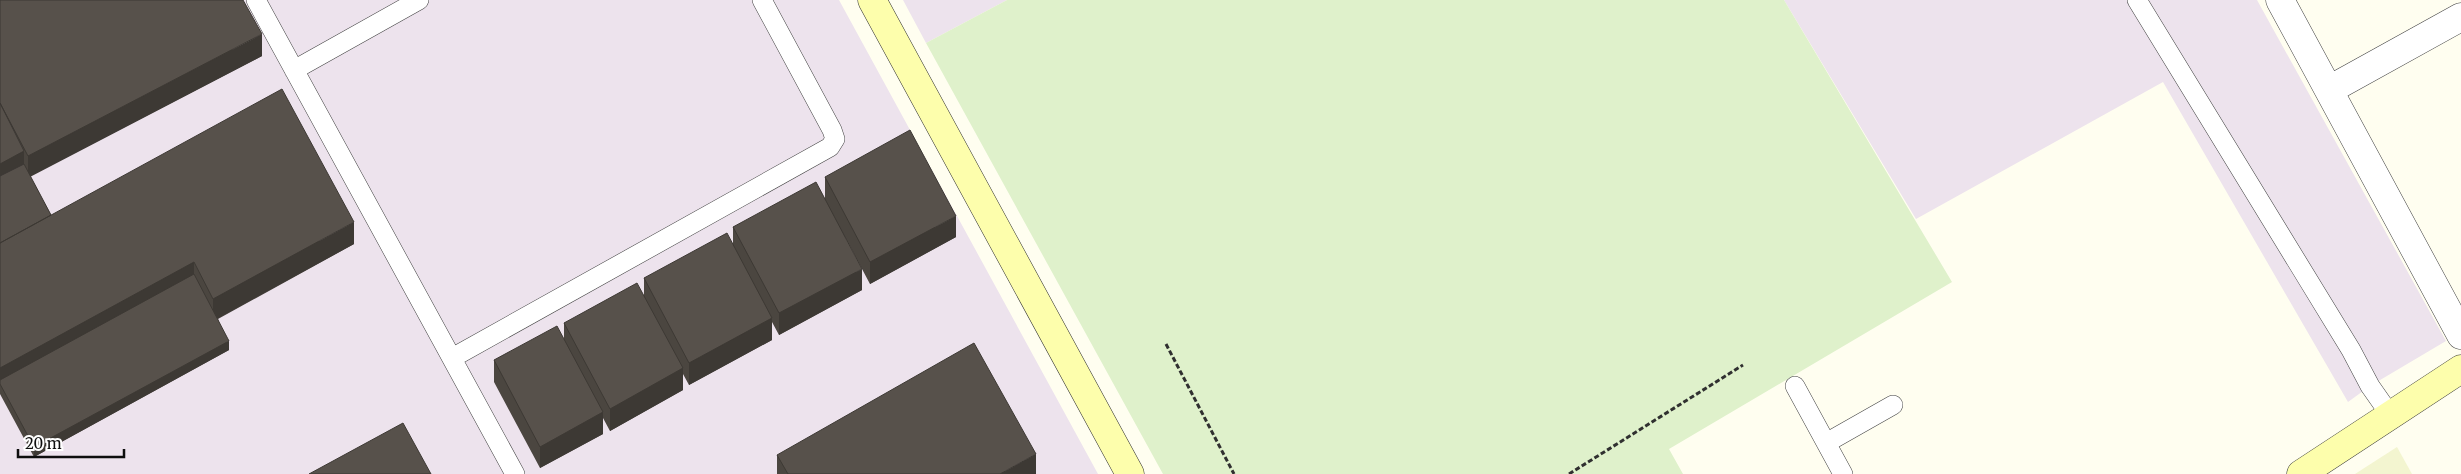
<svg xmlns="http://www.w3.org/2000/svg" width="2461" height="474" viewBox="0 0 2461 474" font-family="Merriweather,serif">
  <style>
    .industrial { fill: #ede3ed }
    .farmland { fill: #f3f5d0 }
    .pitch { fill: #dff1cb }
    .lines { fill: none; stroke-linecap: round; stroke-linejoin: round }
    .lane-casing { stroke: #414141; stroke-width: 20 }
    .street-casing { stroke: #414141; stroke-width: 29 }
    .secondary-casing { stroke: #303030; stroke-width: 29 }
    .path { stroke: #303030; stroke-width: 3; stroke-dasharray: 5 2.5; stroke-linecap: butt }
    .lane { stroke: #fff; stroke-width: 19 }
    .street { stroke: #fff; stroke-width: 28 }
    .secondary { stroke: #fdfeac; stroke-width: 28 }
    .wall { fill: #4b4640 }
    .shaded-wall { fill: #3d3934 }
    .building { fill: #57514b; stroke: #3d3934 }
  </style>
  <rect width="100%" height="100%" fill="#fffef0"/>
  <path class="industrial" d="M0 0H839L1098 474H0Z
    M903 0H1007L926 43Z
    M1784 0H2257L2446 341 2370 386 2348 402 2163 82 1916 219Z"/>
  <path class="farmland" d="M2397 447 2412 474H2355Z"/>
  <path class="pitch" d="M1007 0H1784L1952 282 1669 449 1683 474H1163L926 43Z"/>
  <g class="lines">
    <defs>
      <path id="lane" d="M256 0 515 474
        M2137 0 2351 350 2370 386 2391 416
        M294 70 419 0
        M452 358 830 147 835 139 832 130 762 0
        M1795 386 1843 474
        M1826 443 1893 405"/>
      <path id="street" d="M2280 0 2461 335
        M2329 90 2461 17"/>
      <path id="secondary" d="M872 0 1130 474
        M2301 474 2461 369"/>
    </defs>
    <use href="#lane" class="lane-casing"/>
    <use href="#street" class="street-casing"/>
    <use href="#secondary" class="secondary-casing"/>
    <path class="path" d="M1166 344 1234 474
      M1569 474 1743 365"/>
    <use href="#lane" class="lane"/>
    <use href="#street" class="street"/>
    <use href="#secondary" class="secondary"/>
  </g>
  <path class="wall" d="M0 0 262 56 30 176 51 215 354 244 218 319 229 350 34 457 0 394Z
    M825 177 956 237 870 284 845 237 862 290 779 335 772 322V340L689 385 683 374V390L610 431 603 418V434L540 468 494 382V360L564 339V323L644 295V278L733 245V227L825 198Z
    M777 455 1036 474H777Z"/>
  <path class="shaded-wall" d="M262 34V56L28 178V156Z
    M24 151V173L0 186V164Z
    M956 216V237L870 284V262Z
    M354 222V244L213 321V299Z
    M194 262V284L0 384V368Z
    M862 269V290L779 335V313Z
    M772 318V340L689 385V363Z
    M229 341V350L34 457V447Z
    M683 368V390L610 431V409Z
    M603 412V434L540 468V447Z
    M1036 454V474H1000Z"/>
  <path class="building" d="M0 0H243L262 34 28 156 0 103Z
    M282 89 354 222 213 299 194 262 0 368V243Z
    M0 103 24 151 0 164Z
    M910 130 956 216 870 262 825 177Z
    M24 164 51 215 0 243V176Z
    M816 182 862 269 779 313 733 227Z
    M727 233 772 318 689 363 644 278Z
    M194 274 229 341 34 447 0 384V380Z
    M637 283 683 368 610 409 564 323Z
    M557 326 603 412 540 447 494 360Z
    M974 343 1036 454 1000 474H788L777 455Z
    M403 423 431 474H309Z"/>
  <path d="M18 449v8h106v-8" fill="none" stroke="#0e0e0e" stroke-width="2.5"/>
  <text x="25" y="449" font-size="15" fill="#0e0e0e" stroke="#ffffff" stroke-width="4" paint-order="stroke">20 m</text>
</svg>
